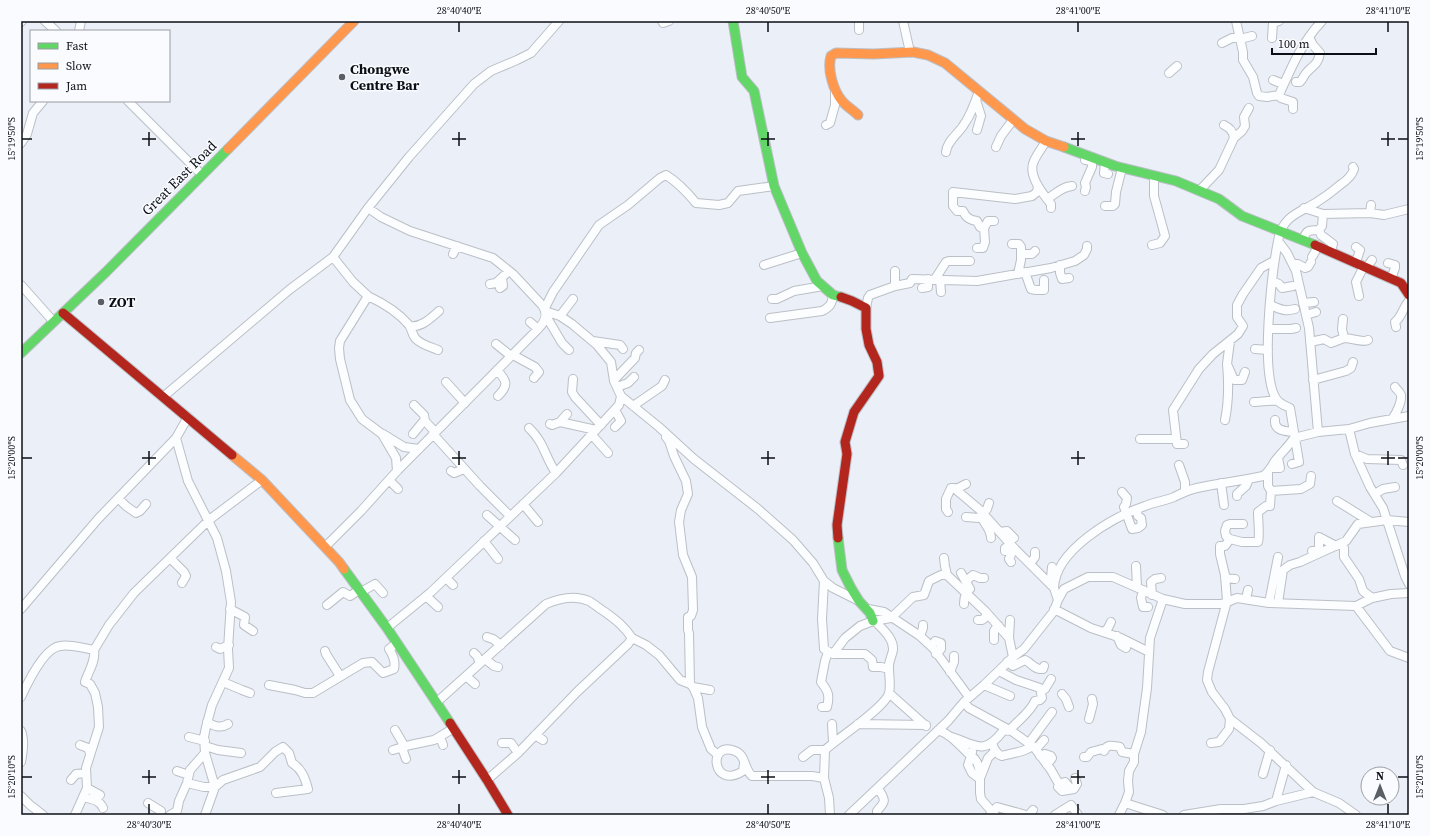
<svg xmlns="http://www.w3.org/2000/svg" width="1430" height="836" viewBox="0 0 1430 836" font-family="'Source Serif 4',serif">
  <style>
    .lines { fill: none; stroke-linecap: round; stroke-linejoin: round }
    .street-casing { stroke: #bbbfc6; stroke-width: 10 }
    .fast-casing { stroke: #bbbfc6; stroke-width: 11 }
    .slow-casing { stroke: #bbbfc6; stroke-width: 11 }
    .jam-casing { stroke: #bbbfc6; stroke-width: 11 }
    .street { stroke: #fcfdfe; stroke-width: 8 }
    .fast { stroke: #63d668; stroke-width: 9 }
    .slow { stroke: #ff974d; stroke-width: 9 }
    .jam { stroke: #b3261e; stroke-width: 9 }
    .ticks { fill: none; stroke: #0c1016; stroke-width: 1.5 }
    .poi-dot { fill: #5a5e65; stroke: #f9fbff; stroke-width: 1.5 }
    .labels { text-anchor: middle; stroke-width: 3; stroke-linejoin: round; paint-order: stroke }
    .poi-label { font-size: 14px; font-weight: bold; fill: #0c1016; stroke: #f9fbff; text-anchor: start }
    .street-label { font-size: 14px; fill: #0c1016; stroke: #f9fbff }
    .neatline { fill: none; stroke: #0c1016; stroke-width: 1.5 }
    .ticks-label { font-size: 10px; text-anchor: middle; fill: #0c1016 }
  </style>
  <rect width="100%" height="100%" fill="#ebeff7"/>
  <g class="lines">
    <defs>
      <path id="street" d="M45 21 56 31
        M662 21 663 23 669 21
        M903 21 910 52
        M1236 21 1243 52V60L1253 77 1257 93 1259 96 1267 97 1279 95C1291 68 1302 42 1322 21
        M21 22 22 21
        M859 30V21
        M79 31 81 21
        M1272 38 1273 23 1279 21
        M1240 39 1252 36
        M1222 43 1232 38H1240
        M1169 73 1177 66
        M1273 80 1283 84
        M1296 82H1300C1303 79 1304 75 1307 72 1314 65 1318 64 1320 53L1313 45 1309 37
        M1279 95 1281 98 1293 102V109
        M976 100 981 116 977 130
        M128 101 202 175
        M826 125 830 123 835 105V91
        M1224 125C1230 128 1233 131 1234 138
        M1046 141C1042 148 1037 154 1034 161 1027 175 1043 194 1051 204V208
        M21 143 27 134 33 113 43 101
        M996 147 1001 136 1013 120
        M946 152C947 141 957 135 963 126 971 115 975 103 979 91
        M1085 160 1092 161V167L1085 183 1086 187 1085 191
        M1105 162 1104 173 1108 174
        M1199 191 1219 170 1234 138 1242 131 1245 126 1244 117 1249 108
        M1047 199C1056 194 1061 187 1072 186
        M1105 206H1113L1115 204 1116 192 1122 168
        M1304 208 1323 214 1370 213 1384 215 1409 209
        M1370 213 1371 205
        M984 228 988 221H994
        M1319 230 1321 235 1333 244 1331 251
        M1303 240C1307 229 1308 231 1319 230L1322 226 1323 214
        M1278 241C1272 272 1259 376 1277 400 1280 404 1286 406 1290 408L1299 462 1292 464
        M1012 244H1019L1021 247V260L1018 274
        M1152 245 1160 243 1165 236 1154 196V176
        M1356 247 1360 250 1356 262
        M977 248H983L985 242 984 228 980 227 977 221C970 220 966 218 963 211H957L953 206V192L1015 199 1032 196 1037 192 1038 186
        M453 254 457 246
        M1021 254H1032L1035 251
        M333 257 353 282 368 296 340 341 339 348 340 359 350 400 362 419 382 434 396 458 397 471
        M1312 257 1315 252 1317 245
        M1388 263 1395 265V268L1391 279
        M1293 264H1298L1305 268 1308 267 1311 262
        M764 265 802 253
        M1060 265V273L1062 279 1069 278
        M1367 267 1372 260
        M1025 272 1031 289 1036 290H1044V280
        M935 279 946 262 949 261H970
        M940 279 941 292
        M1272 281 1279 284 1282 288 1293 286
        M490 284 496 283 509 271
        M21 285 54 322
        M895 286 910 283 912 279 977 281 1051 268 1075 261 1084 255 1087 249V246
        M500 288 503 286 502 278
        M922 288 928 287V279
        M368 296C383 303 398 312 409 325 412 329 412 335 416 339 422 345 431 347 438 350
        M1359 296 1356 282 1364 266
        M772 299H777L794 291 823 286
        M1303 303 1314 302
        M1270 305C1281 309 1283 312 1295 309
        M545 308 553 292 599 225 628 205 660 178 666 175C679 183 687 192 696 203L719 205 728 203 738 191 774 186
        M866 308 868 298 870 295 895 286V271
        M545 311 560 316 572 324 597 345 611 362 614 381 621 396 659 427 694 459 758 509 793 540 813 563 824 581 833 588 859 601
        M1306 315 1316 312
        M546 316 562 343 569 350
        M560 316 573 299
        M770 318 822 311C830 307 832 304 833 295
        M530 322 538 329
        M410 326C421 328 431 318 439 311
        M1396 327 1395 322C1402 317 1403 307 1409 301
        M1269 329H1291L1296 328
        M1344 338C1351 338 1363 343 1368 340
        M593 341 620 345 623 349
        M1230 341 1227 364 1234 380H1242L1245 372
        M1310 342 1324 339 1331 343 1344 338 1342 329 1343 319
        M496 344 511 356
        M1255 349 1268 350
        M513 355 535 367 539 372 534 378
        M497 370C507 381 509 385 498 396
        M573 379 572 392 575 397 601 425
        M614 380 635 358 636 353 639 350
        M1313 380 1346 371 1351 368 1353 362
        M446 382 465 403
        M617 387 628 383 634 377
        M163 397 289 290 333 257 368 208 409 157 474 84 491 71 517 60 531 53 559 21
        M1254 402C1262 402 1269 400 1278 401
        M414 405 424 415 425 421
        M633 406 662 386 665 380
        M615 410 621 421 615 427
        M1392 419C1396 414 1402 402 1401 395 1400 392 1397 390 1395 387
        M1225 420C1229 400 1229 385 1227 364
        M1275 420C1274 431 1285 431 1293 432
        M560 422 567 414
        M550 424 552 425 560 422 596 430
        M529 428C544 442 545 457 556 473
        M1349 429 1355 454 1370 487 1383 508 1405 576 1409 584
        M1318 432 1309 328 1296 271 1287 253 1278 241C1282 216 1299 213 1317 202 1325 197 1333 191 1340 185 1346 181 1352 176 1354 169L1353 167
        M383 434 404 447 419 449
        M413 434 422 423 425 421 435 432
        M433 434 480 486 510 516
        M592 435 608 453
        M666 437 669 441 674 456 686 481 688 494 681 510 679 522 683 555 692 577 693 610 691 616 688 617V630L689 633 690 684 693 687 698 698 702 727 711 749 718 755
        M176 438 188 481 217 538 226 571 231 602 228 649 229 668 212 705 206 727 204 737 205 753 215 787 205 815
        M1140 439H1176
        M1184 444H1177L1173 410 1199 369 1213 354 1238 334 1243 326 1237 317V305L1243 294 1261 268 1274 261
        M1355 454 1367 459 1401 460 1403 465
        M1179 465 1185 482V491
        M1271 468H1280L1278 458
        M451 471 454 473 464 469
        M1268 473V486L1271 491 1301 489 1310 484 1311 476
        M389 480 398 489
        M1221 483 1224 505
        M956 489 966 484
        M1271 491 1270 506H1266L1258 512C1258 519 1260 538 1258 542H1242L1230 539 1225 546H1220V554L1225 575 1227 601 1208 672 1207 680 1212 692 1225 709 1230 719 1261 743 1313 792 1339 803 1356 815
        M1122 492 1127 498 1126 504 1124 507 1132 529 1138 528 1142 525 1141 518 1138 516 1136 510
        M1375 494 1383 489 1395 487
        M1237 496V494L1246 486 1249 479
        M118 498 126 506 136 513 140 511 146 504
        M1337 501 1371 522
        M523 504 538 522
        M487 515 515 540
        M981 516C984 524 991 529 991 538
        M966 517 979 518 987 509 989 503
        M1000 532 1007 531 1014 538
        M1230 539 1226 536 1225 531 1227 525 1230 524H1243
        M484 541 498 559
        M1341 544 1344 548V557L1359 579 1363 591 1372 598
        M325 547 361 511 397 471 538 329C545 322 549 314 542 305L513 274 493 258 410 231 381 217 368 208
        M1005 551V548L1011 545
        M1312 551H1318L1319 550V537L1336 546
        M170 558 184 572 186 576 182 583
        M944 558 945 566 947 575
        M1011 562 1009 559 1014 548
        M1030 564 1035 557V552
        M1136 566 1137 587
        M961 573 970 589C965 593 964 598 964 604
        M446 578 453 585
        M1051 578 1052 567
        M1225 578 1235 579
        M824 581 822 619 824 649 833 654H865L872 660 873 667H881L889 669C889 676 891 686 889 693 886 707 838 738 825 750L824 778
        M966 581 973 575 980 578H984
        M1054 588C1055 550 1113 517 1145 506 1154 502 1165 501 1174 497 1182 493 1188 490 1197 488 1219 483 1241 481 1263 476 1269 472 1271 467 1275 461 1281 453 1289 446 1294 438L1318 432 1349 429 1370 423 1409 416
        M1143 590 1141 598 1143 607H1148
        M361 592 375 584 383 593
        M1152 595 1151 582 1155 579 1161 578
        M426 596 438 607
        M1246 599 1248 590
        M1058 600 1064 589 1088 577H1113L1163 599 1185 604H1222L1237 598 1269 603 1356 606 1372 598 1391 594 1409 593
        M1269 603 1278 557
        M1278 603 1283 570 1290 565 1300 562 1346 541 1358 524 1387 520 1409 522
        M327 605 343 592 350 596 359 590
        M1356 606 1390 651 1409 658
        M21 609 98 519 176 438 188 417
        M230 609 245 617 244 625 253 631
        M868 609 884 612 920 636 933 648 969 697
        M1054 609 1091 628 1121 638 1149 652
        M978 620H982L986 617V612
        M875 621C882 629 894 638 893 650 892 657 888 661 889 669
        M387 628 431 592 556 473 619 405 621 396
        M1104 632 1108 628 1111 622
        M920 636 923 628V625
        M1117 636 1121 645 1126 648
        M487 637 493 639 501 645
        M632 638 646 645 659 655 680 680 690 684
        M1009 638 1010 620
        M994 640V631L998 625
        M935 641 941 643V649L936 654
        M216 647 220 649 229 645
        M325 651 326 654 340 676
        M474 653 477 656 480 663
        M833 654 845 638 860 626 873 621 891 618 913 597 924 595 929 581 941 575H947L986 612 1009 638 1013 657
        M485 659 494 666 498 667
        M1007 662 1013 666 1025 660C1032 663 1034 670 1043 669L1044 666
        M950 672 954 662V656
        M466 676 475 684
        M223 682 242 690 250 693
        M269 685 295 690 305 693H313L363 663 372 662 383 673 394 669C396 661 393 655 389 649L397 643
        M984 685 1010 696
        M693 687 710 690
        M1045 689 1051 679
        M889 693 926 726
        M1062 694 1066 699 1069 707
        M21 697C27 684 44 648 60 646 70 644 83 648 94 650L109 625 134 593 209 520 262 480
        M437 702 546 604C560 598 575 595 589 601 594 604 600 609 605 612 616 620 624 626 632 638L628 644 577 692 518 753 487 780
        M964 702 969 708 1013 732 1034 747 1051 770 1059 784 1065 782 1071 789
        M822 707H827C830 695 828 691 821 682L825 661 828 652
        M1089 719 1093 704 1092 699
        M207 722C214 726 220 729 228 724
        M832 724 833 742
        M858 724 926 725
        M395 730 405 747
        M938 730C952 735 960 746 971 756L968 765 972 773 980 779V793L981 799 995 815
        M21 731C25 740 23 752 21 762
        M535 735 543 740
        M189 737 205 741
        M440 737 443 745
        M952 737C976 745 984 756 1003 731L1010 730C1018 720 1030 713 1035 701L1040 700 1042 698 1040 688 1016 680 999 671
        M502 743H511L518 753
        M992 743C994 749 996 754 1002 756 1011 753 1021 753 1029 748L1030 744
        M1029 743 1052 712
        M1211 743 1219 742 1229 729 1230 719
        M80 745 88 748 90 753
        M205 746 218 750 241 753
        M402 748 406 759
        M1036 749 1044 740
        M393 750 410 745 434 740 454 728
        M972 752 971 756C979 760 980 771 980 779
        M1040 756 1045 754 1051 756 1052 758 1047 765
        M803 757 812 750H825
        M1084 757H1087L1091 752 1102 749 1104 751C1107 743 1114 746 1120 747L1122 752 1134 754
        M744 763 743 771C712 791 707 740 735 751 746 755 744 769 752 776H812L824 778 829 798 830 815
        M177 771 189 775
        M1263 774 1270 750
        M981 776 988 758 995 751
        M71 780 76 774 86 773
        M187 783 204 787H215L223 780 260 767 275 752 283 747 289 753 292 763C302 769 305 778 308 789L276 793
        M1059 784 1058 787 1062 791 1074 789 1077 784 1075 778
        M87 788 100 795
        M21 796 30 805 43 815
        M83 797C91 799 100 800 103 808
        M1276 801 1286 765
        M148 803 161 811 160 815
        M1125 803 1129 792 1128 781 1129 771 1134 762V754L1141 732 1143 717 1147 688 1150 638 1163 599
        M75 815 87 788 86 768 99 727 98 707 95 693 90 684 85 682C88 672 96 661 94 650
        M170 815 177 811 179 801 187 783 190 770 205 753
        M849 815 948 721 964 702 984 685 1013 657 1024 649 1054 611 1058 600 1054 588 1014 548 980 510 954 488H951L946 499V509L948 512
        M877 815V811C887 800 885 800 878 788
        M990 815 997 807 1026 815
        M1029 815 1033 810
        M1055 815 1071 805 1078 815
        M1119 815 1125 803 1163 815
        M1184 815 1221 809H1244L1263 806 1276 801 1313 792"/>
      <path id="fast" d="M733 21 742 77 754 91 774 186 802 253 817 281 833 295 841 297
        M1064 147 1115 166 1176 181 1219 199 1242 216 1315 245
        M21 353 106 272 228 149
        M838 538 842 570 851 588 859 601 870 613 873 621
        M344 569 387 628 450 723"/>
      <path id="slow" d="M858 115C853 110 846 106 842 101 833 90 827 69 831 56L836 53 874 54 913 52 928 55 945 63 1025 129 1046 141 1064 147
        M228 149 354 21
        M232 455 262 480 339 562 344 569"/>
      <path id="jam" d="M1315 245 1401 283 1409 295
        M63 313 232 455
        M838 538 837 525 847 454 845 442 854 412 879 376 877 362 869 345 866 329V308L852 301 841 297
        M450 723 487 780 508 815"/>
    </defs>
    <use href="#street" class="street-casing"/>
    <use href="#fast" class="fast-casing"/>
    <use href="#slow" class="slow-casing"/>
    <use href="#jam" class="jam-casing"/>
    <use href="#street" class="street"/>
    <use href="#fast" class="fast"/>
    <use href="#slow" class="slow"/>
    <use href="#jam" class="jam"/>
  </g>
  <path class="ticks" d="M459 22V32M768 22V32M1078 22V32M1388 22V32M149 132V146M459 132V146M768 132V146M1078 132V146M1388 132V146M22 139H32M142 139H156M452 139H466M761 139H775M1071 139H1085M1381 139H1395M1398 139H1408M149 451V465M459 451V465M768 451V465M1078 451V465M1388 451V465M22 458H32M142 458H156M452 458H466M761 458H775M1071 458H1085M1381 458H1395M1398 458H1408M149 770V784M459 770V784M768 770V784M1078 770V784M22 777H32M142 777H156M452 777H466M761 777H775M1071 777H1085M1398 777H1408M149 804V814M459 804V814M768 804V814M1078 804V814M1388 804V814"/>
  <g class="poi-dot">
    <circle cx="342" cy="77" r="4"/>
    <circle cx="101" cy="302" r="4"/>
  </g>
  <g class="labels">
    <g class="poi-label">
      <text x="350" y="74">Chongwe<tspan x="350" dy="16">Centre Bar</tspan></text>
      <text x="109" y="307">ZOT</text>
    </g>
    <g class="street-label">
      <text transform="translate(179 178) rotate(-45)" y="5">Great East Road</text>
    </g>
  </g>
  <rect width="1430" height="836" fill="none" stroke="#f9fbff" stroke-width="44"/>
  <rect x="30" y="30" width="140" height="72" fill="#f9fbff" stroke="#9a9da2"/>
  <rect x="38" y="43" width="20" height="6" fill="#63d668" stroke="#9a9da2"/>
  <text x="66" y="50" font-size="12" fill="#0c1016">Fast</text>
  <rect x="38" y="63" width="20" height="6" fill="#ff974d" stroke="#9a9da2"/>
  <text x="66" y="70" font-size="12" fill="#0c1016">Slow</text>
  <rect x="38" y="83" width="20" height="6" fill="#b3261e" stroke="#9a9da2"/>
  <text x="66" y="90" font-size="12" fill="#0c1016">Jam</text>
  <g transform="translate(1380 786)"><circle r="19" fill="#f9fbff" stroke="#9a9da2"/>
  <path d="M0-3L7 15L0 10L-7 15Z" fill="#5a5e65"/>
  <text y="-6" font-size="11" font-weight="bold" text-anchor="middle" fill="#0c1016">N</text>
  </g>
  <path d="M1272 48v6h104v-6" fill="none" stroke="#0c1016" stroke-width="2"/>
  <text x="1278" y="48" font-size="12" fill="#0c1016" stroke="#f9fbff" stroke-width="3" paint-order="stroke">100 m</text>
  <rect x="22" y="22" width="1386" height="792" class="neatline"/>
  <g class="ticks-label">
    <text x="459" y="14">28°40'40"E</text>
    <text x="768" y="14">28°40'50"E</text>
    <text x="1078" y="14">28°41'00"E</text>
    <text x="1388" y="14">28°41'10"E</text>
    <text transform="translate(11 139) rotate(-90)" y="4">15°19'50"S</text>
    <text transform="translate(1419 139) rotate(-90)" y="4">15°19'50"S</text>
    <text transform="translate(11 458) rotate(-90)" y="4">15°20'00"S</text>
    <text transform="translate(1419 458) rotate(-90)" y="4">15°20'00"S</text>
    <text transform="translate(11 777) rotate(-90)" y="4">15°20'10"S</text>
    <text transform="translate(1419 777) rotate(-90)" y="4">15°20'10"S</text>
    <text x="149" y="828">28°40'30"E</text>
    <text x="459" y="828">28°40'40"E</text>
    <text x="768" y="828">28°40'50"E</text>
    <text x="1078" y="828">28°41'00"E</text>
    <text x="1388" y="828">28°41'10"E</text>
  </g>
</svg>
